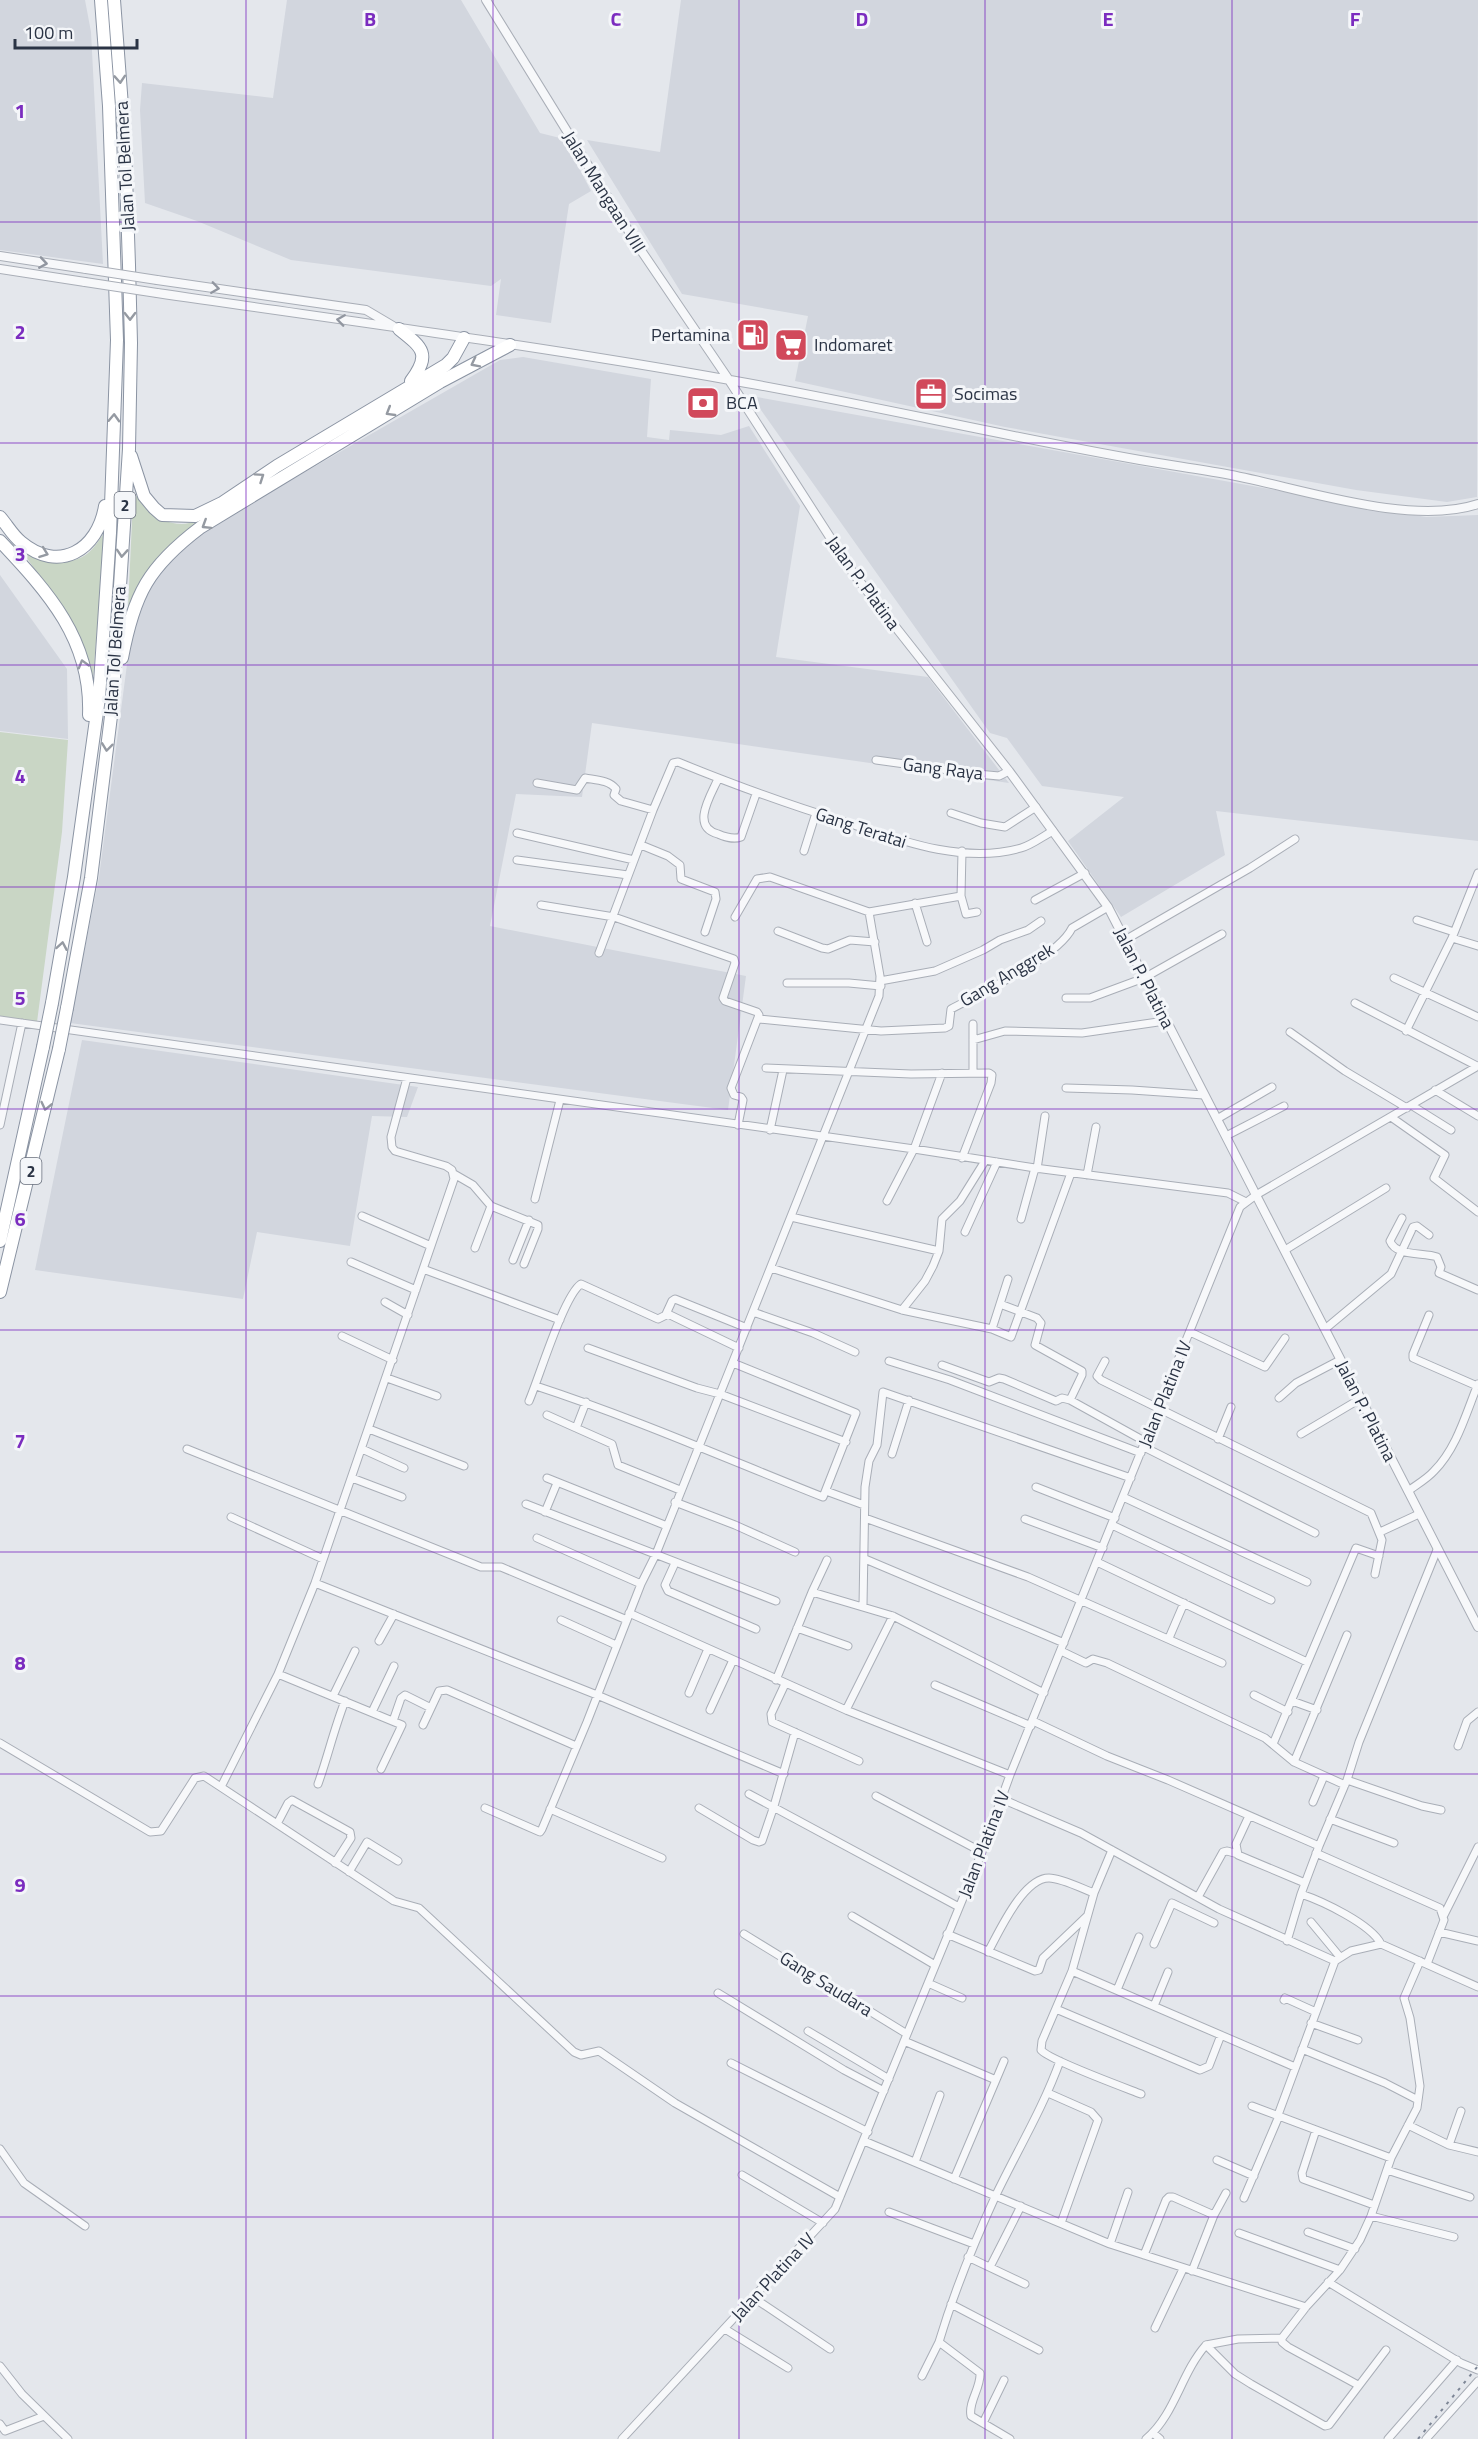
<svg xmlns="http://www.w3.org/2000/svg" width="1478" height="2439" viewBox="0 0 1478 2439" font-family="'Titillium Web',sans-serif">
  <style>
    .built { fill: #d2d6de }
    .green { fill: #c9d6c5 }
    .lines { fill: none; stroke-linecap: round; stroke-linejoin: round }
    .minor-casing { stroke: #a9aeb7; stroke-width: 9 }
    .tertiary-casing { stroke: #a9aeb7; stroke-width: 10 }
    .motorway-casing { stroke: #8b94a3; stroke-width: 14 }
    .minor { stroke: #f7f8fa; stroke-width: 7 }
    .tertiary { stroke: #f7f8fa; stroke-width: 8 }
    .motorway { stroke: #fff; stroke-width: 12 }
    .rail { stroke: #7d8696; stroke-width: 2; stroke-dasharray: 3 6; stroke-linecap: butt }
    .tertiary-bridge-casing { stroke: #a9aeb7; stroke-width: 10; stroke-linecap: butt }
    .motorway-bridge-casing { stroke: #8b94a3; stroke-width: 14; stroke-linecap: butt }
    .tertiary-bridge { stroke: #f7f8fa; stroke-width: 8 }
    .motorway-bridge { stroke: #fff; stroke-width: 12 }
    .oneway { stroke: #959aa2 }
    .oneway2 { stroke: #9196a0 }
    .grid { fill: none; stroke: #7b2cbf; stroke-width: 1.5; stroke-opacity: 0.55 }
    .labels { text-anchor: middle; stroke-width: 6; stroke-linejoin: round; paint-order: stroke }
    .shield { fill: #f4f6f9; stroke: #676e7b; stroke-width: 1.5 }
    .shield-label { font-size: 16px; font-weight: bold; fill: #2b3445 }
    .street-label { font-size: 18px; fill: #2b3445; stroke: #f4f6f9 }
    .poi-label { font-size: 18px; fill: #2b3445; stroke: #f4f6f9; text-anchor: start }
    .grid-label { font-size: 20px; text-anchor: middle; font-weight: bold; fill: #7b2cbf; stroke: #f4f6f9; stroke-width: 6; stroke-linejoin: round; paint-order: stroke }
  </style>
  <rect width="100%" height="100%" fill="#e4e7ec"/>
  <path class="built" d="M0 0H85L91 32 103 264 0 250Z
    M287 0H461L540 133 564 139 591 191 569 204 551 323 496 315 501 279 491 286 291 260 197 221 145 203 140 110 142 83 273 98Z
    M681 0H1478L1477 497 1447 502 1356 490 1005 427 795 381 808 316 682 294 587 140 660 152Z
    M523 357 651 379 647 437 669 440 670 430 721 435 749 426 800 506 776 657 928 677 1009 783 592 723 582 797 516 794 490 926 746 976 728 1110 70 1023 99 877 131 634 148 586 195 535 500 360Z
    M751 396 1426 517 1478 515V841L1216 811 1225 855 1121 917 1068 841 1124 797 1042 786 1007 738 990 733Z
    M0 575 67 669 68 739 0 731Z
    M82 1040 418 1087 407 1117 372 1116 350 1246 257 1232 243 1299 35 1270Z"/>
  <path class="green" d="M137 496C145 512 163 524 182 524 189 524 194 520 201 523 161 546 150 568 128 608L133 500Z
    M105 532 93 677 81 641 62 608 17 544C39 554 64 571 87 554 94 549 100 538 105 532Z
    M0 732 68 740 62 832 37 1022 0 1016Z"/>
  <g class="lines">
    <defs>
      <path id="minor" d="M876 760 977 774 999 776 1009 771
        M718 779C711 795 690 827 718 834 725 837 733 840 741 837L756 794
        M537 783 577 790 585 778C596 780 609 780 616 789L614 795 621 801 653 810
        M951 813 981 823 1005 827 1036 807
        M517 833 634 860
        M641 845 668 856 680 865 681 879 715 892 716 899 705 932
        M804 851 816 813
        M962 851 961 896 966 914 977 912
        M517 860 628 875
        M1035 900 1085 873
        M915 903 927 942
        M541 905 614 917 734 959 735 963 723 998 725 1001 757 1012 759 1015 731 1088 734 1095 741 1097 743 1100 738 1125
        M735 917 757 879 770 877 869 912 961 896
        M1417 920 1454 932
        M778 931 822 948 828 949 850 940 875 942
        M1452 938 1478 946
        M1125 940 1250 868 1295 839
        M599 953 653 810 673 763 678 762C732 784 786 804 842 821 896 839 962 865 1021 848 1032 845 1043 836 1053 831
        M1394 978 1478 1017
        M880 981 935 971 983 950 1000 940 1028 930 1041 921
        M787 983H849L881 986
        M1066 998H1090L1144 978 1222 934
        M1355 1003 1477 1066
        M759 1019 881 1031 945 1028 949 1026 951 1009C981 993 1058 957 1072 928L1108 907
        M0 1020 914 1149 1035 1168 1228 1193 1246 1202
        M973 1024V1072
        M1406 1031 1452 938 1478 873
        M1290 1032 1345 1071 1407 1108
        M973 1040 1005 1031 1082 1033 1165 1021
        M766 1068 911 1074 989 1073 992 1075 991 1083 962 1158
        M1066 1088 1132 1090 1204 1095
        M1435 1090 1478 1116
        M1411 1105 1451 1130
        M1391 1117 1445 1155 1434 1178 1478 1212
        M1217 1119 1272 1087
        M0 1125 22 1023
        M770 1130 783 1070
        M1226 1136 1284 1106
        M1037 1169 1045 1116
        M454 1174 473 1185 491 1206 538 1225V1229L524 1264
        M1087 1175 1096 1127
        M535 1199 560 1100
        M887 1201 914 1149 942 1073
        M362 1216 431 1246
        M791 1217 939 1251
        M1402 1218 1390 1241C1396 1257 1424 1252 1437 1257L1441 1267 1439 1273 1478 1290
        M1021 1219 1035 1168
        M965 1232 997 1162
        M475 1248 491 1206
        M1285 1250 1386 1188
        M513 1260 529 1220
        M351 1262 416 1290
        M771 1268 902 1310 992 1329 1011 1337 1071 1173
        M423 1269 560 1320
        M385 1302 408 1315
        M1000 1304 1037 1318 1041 1323 1035 1345 1082 1371V1375L1070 1400
        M902 1310 925 1281 933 1266 939 1251 942 1219 960 1201 985 1161
        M753 1312 813 1333 855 1352
        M666 1314 672 1301 675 1299 747 1328
        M1429 1315 1413 1354V1358L1477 1386
        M992 1329 1008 1279
        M1325 1329 1391 1274 1413 1227 1417 1226 1429 1235
        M1190 1332 1265 1367 1285 1338
        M342 1336 393 1360
        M588 1348 697 1388 720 1394 846 1442
        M889 1361 950 1380 1141 1453
        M1105 1361 1097 1376 1101 1380 1371 1513 1382 1540 1375 1574
        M942 1365 989 1382 999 1378 1004 1379 1056 1401 1062 1398 1070 1400 1146 1442
        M387 1378 437 1396
        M536 1386C634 1418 727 1459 823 1497L856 1413 733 1363
        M1279 1398 1296 1383 1340 1360
        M529 1401C539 1378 564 1295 581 1284L658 1319 668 1314 739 1348
        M547 1415 576 1428 586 1402
        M576 1428 612 1444 618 1465 680 1490
        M369 1429 464 1466
        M1301 1434 1360 1399
        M1218 1439 1231 1407
        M1144 1447 1315 1533
        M187 1449 481 1567H501L627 1620
        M362 1449 404 1468
        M892 1454 909 1400
        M352 1478 402 1497
        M547 1478 667 1526
        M1036 1487 1115 1518
        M826 1491 864 1505
        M1408 1491C1416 1485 1427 1479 1434 1471 1457 1448 1466 1413 1478 1384
        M1123 1497 1307 1582
        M675 1502 735 1525 795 1552
        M526 1504 776 1601
        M545 1512 557 1483
        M231 1517 323 1559
        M865 1518 1028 1577 1222 1663
        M1025 1519 1103 1548
        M1112 1525 1271 1600
        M1380 1532 1419 1514
        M537 1538 641 1584
        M865 1559 1064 1643
        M1097 1562 1307 1662
        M675 1563 665 1585 668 1591 756 1629
        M315 1583 597 1695 784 1774
        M812 1592 827 1560
        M863 1606 865 1487 869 1461 877 1445 883 1392 1131 1478
        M629 1613 846 1710 1010 1775
        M561 1620 616 1645
        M797 1628 848 1646
        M1169 1638 1184 1603
        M379 1641 394 1614
        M1061 1651 1086 1663 1093 1659 1107 1663 1265 1738 1294 1762 1345 1785
        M278 1674 402 1725 381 1769
        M776 1680 812 1592 893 1616 1044 1693
        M785 1684 771 1714 772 1722 859 1761
        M935 1685 1031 1726
        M689 1693 708 1649
        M1254 1695 1288 1712
        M333 1696 355 1651
        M1292 1701 1317 1710
        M710 1710 733 1660
        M846 1710 893 1616
        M372 1712 394 1666
        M393 1721 401 1698 405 1695 431 1708
        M1033 1721 1107 1756 1168 1780 1319 1846
        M423 1725 439 1691 447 1690 576 1746
        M0 1743 150 1832 161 1831 195 1778 204 1776 394 1901 419 1908 574 2052 581 2055 599 2051 675 2103 840 2197
        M1273 1744 1356 1548 1379 1556
        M1458 1746 1467 1721 1478 1712
        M1294 1762 1347 1635
        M1347 1780 1422 1806 1441 1810
        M318 1784C328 1756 334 1729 345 1701
        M221 1787 278 1674 315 1583 454 1179 452 1170 446 1166 395 1151 392 1147 391 1137 407 1078
        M749 1794 959 1907
        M876 1796 982 1852
        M1002 1799 1081 1833 1219 1909 1335 1961 1278 2115
        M1313 1802 1324 1776
        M485 1808 540 1832 542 1829 587 1722 641 1584 656 1554 879 996 880 976 869 912
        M699 1808 753 1840 759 1842 762 1841 774 1806 795 1732
        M550 1809 662 1858
        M1249 1816 1236 1844 1238 1855 1305 1883
        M1330 1819 1394 1843
        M277 1824 288 1803 292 1800 350 1832 351 1838 335 1863
        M1112 1850 1094 1893 1072 1971 1042 2041 1041 2050C1049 2060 1123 2087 1141 2094
        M1316 1853 1440 1908 1444 1920 1427 1964
        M349 1872 367 1842 398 1861
        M1301 1894C1322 1901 1371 1924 1381 1944
        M1198 1897 1223 1852 1227 1851 1238 1854
        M1444 1915 1478 1847
        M852 1916 935 1965
        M1311 1922 1340 1957
        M1439 1932 1478 1941
        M744 1934 907 2034
        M947 1934 1035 1971 1039 1970 1043 1958 1087 1916
        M1287 1941 1301 1894 1319 1846 1347 1780 1359 1742 1437 1550
        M1154 1944 1172 1903 1214 1923
        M988 1952C999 1932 1023 1878 1049 1878 1061 1878 1083 1889 1094 1893
        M1335 1961 1351 1951 1381 1944 1478 1987
        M1072 1971 1295 2067
        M928 1983 962 1998
        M1117 1990 1139 1937
        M718 1993 844 2070 884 2091
        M1284 2000 1285 1998 1316 2012
        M1154 2006 1168 1972
        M1056 2009 1200 2070 1209 2066 1221 2035
        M1311 2023 1358 2040
        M808 2031 889 2079
        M904 2041 996 2080 954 2179
        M1302 2049 1385 2083 1418 2100
        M731 2063 868 2132
        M996 2080 1004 2061
        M1048 2093 1091 2112 1098 2120 1061 2223
        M1252 2106 1391 2158
        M1408 2125 1449 2145 1478 2152
        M1316 2130 1302 2173 1303 2179 1374 2205
        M864 2141 1110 2244 1306 2307
        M1449 2145 1461 2111
        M0 2149 24 2183 85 2226
        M1217 2160 1254 2176
        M915 2162 940 2095
        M1387 2170 1470 2197
        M742 2175 823 2223
        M1244 2198 1279 2116
        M889 2212 974 2244
        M1371 2216 1454 2237
        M1308 2232 1355 2249
        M1239 2233 1340 2270
        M1110 2244 1128 2192
        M1144 2255 1166 2200 1169 2197H1173L1214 2215
        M968 2257 1025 2284
        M990 2267 1021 2206
        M1192 2271 1214 2215 1226 2193
        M1328 2282 1461 2363 1478 2370
        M754 2298 830 2349
        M951 2304 1039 2350
        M1155 2328 1183 2269
        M725 2329 788 2368
        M1282 2338 1306 2307 1340 2270 1360 2240 1371 2216 1391 2158 1417 2108 1420 2086 1410 2018 1404 1998 1420 1961
        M1282 2338 1238 2339 1206 2345 1235 2374 1251 2384 1325 2426 1329 2425 1386 2350
        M1282 2338V2342L1288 2347 1358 2385
        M0 2366 22 2394 68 2439
        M922 2376 939 2342
        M983 2423 1004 2380
        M0 2424 5 2431 44 2416
        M1153 2433 1160 2439
        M622 2439 835 2209 982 1852 1010 1775 1240 1207 1256 1195 1478 1066
        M1010 2439 971 2416C968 2402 981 2388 980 2373L939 2342C954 2292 973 2245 995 2197 1017 2151 1043 2108 1060 2061
        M1146 2439C1175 2415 1181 2373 1206 2345
        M1388 2439 1457 2360
        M1426 2439 1478 2381"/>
      <path id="tertiary" d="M486 0 636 243 729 380 853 573 1009 771 1108 907 1478 1627
        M0 256 86 269
        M0 269 85 282
        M157 280 366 310 393 326
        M157 293C348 321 540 346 730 380 867 404 1003 436 1140 460 1169 465 1198 469 1226 474 1297 487 1409 527 1478 504"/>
      <path id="motorway" d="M399 329C423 348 431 354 411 381
        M131 456 144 496 154 508 162 515 195 516 222 503 277 466 446 365 453 358 464 338
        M0 517C7 525 13 536 21 542 59 574 98 550 105 506
        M0 541C48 592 92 640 89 715
        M122 658C134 594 148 567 201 527L440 382 510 345
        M52 1003 74 877 99 698 110 533 117 340 109 106 101 0
        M67 1008 91 878 112 708 129 449 131 343 129 265 125 146 114 0
        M0 1241 43 1047
        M0 1292 59 1049"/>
    </defs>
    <use href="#minor" class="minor-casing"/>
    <use href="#tertiary" class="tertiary-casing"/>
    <use href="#motorway" class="motorway-casing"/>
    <use href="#minor" class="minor"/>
    <use href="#tertiary" class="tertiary"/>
    <use href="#motorway" class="motorway"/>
    <path class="rail" d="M1418 2439 1478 2366"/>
    <defs>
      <path id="tertiary-bridge" d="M86 269 157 280
        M85 282 157 293"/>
      <path id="motorway-bridge" d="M43 1047 52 1003
        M59 1049 67 1008"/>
    </defs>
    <use href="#tertiary-bridge" class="tertiary-bridge-casing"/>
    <use href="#motorway-bridge" class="motorway-bridge-casing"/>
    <use href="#tertiary-bridge" class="tertiary-bridge"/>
    <use href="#motorway-bridge" class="motorway-bridge"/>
  </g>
  <defs><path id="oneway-chevron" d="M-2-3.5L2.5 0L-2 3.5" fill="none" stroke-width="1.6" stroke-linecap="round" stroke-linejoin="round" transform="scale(1.5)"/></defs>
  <g class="oneway">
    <use href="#oneway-chevron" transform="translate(120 79) rotate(86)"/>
    <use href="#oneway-chevron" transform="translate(130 316) rotate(89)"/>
    <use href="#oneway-chevron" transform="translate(475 363) rotate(153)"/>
    <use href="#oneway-chevron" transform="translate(390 412) rotate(149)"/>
    <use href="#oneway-chevron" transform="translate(114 418) rotate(-88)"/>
    <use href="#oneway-chevron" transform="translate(260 477) rotate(-34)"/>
    <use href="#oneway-chevron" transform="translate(206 525) rotate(148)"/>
    <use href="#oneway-chevron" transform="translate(44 553) rotate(20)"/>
    <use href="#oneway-chevron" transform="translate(122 553) rotate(94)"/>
    <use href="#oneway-chevron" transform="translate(83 664) rotate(-106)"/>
    <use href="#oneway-chevron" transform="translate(107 747) rotate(97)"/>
    <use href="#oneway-chevron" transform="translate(62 946) rotate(-80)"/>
    <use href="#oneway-chevron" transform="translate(46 1106) rotate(103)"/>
  </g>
  <g class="oneway2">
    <use href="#oneway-chevron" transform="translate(43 263) rotate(9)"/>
    <use href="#oneway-chevron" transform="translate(215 288) rotate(8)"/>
    <use href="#oneway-chevron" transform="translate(341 320) rotate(-172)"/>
  </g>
  <path class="grid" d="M246 0V2439M493 0V2439M739 0V2439M985 0V2439M1232 0V2439M0 222H1478M0 443H1478M0 665H1478M0 887H1478M0 1109H1478M0 1330H1478M0 1552H1478M0 1774H1478M0 1996H1478M0 2217H1478"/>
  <defs>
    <symbol id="fuel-square" viewBox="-11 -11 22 22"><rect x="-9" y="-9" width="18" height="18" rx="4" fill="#d1495b" stroke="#f4f6f9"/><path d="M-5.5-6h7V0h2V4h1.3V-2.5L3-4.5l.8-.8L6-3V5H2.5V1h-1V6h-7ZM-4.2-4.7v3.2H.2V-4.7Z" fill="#fff"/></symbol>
    <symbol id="supermarket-square" viewBox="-11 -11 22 22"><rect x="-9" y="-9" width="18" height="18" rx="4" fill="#d1495b" stroke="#f4f6f9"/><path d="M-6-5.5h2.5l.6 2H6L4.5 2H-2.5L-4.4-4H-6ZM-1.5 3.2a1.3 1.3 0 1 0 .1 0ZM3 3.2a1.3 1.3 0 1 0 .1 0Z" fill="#fff"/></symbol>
    <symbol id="office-square" viewBox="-11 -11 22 22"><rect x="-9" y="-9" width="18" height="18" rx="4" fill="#d1495b" stroke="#f4f6f9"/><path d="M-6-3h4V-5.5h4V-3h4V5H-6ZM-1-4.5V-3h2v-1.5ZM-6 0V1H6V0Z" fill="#fff"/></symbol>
    <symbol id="bank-square" viewBox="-11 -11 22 22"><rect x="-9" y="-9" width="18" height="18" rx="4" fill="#d1495b" stroke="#f4f6f9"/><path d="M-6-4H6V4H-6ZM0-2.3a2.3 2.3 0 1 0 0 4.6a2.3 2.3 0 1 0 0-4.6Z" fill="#fff"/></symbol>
  </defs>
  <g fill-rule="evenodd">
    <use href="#fuel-square" x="734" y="316" width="38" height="38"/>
    <use href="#supermarket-square" x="772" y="326" width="38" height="38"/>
    <use href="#office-square" x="912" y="375" width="38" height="38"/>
    <use href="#bank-square" x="684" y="384" width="38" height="38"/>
  </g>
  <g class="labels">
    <g class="shield">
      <rect x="114.5" y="492" width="21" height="26" rx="4.5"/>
      <rect x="20.5" y="1158" width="21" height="26" rx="4.5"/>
    </g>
    <g class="shield-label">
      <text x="125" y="511">2</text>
      <text x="31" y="1177">2</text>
    </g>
    <g class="street-label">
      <text transform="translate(125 166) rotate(-93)" y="6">Jalan Tol Belmera</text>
      <text transform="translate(604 192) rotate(58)" y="6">Jalan Mangaan VIII</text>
      <text transform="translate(863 583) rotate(54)" y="6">Jalan P. Platina</text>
      <text transform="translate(115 651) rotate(-86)" y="6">Jalan Tol Belmera</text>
      <text transform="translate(943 769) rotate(7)" y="6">Gang Raya</text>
      <text transform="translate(861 828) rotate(18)" y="6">Gang Teratai</text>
      <text transform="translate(1007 975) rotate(-31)" y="6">Gang Anggrek</text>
      <text transform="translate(1144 978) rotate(63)" y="6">Jalan P. Platina</text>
      <text transform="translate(1165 1394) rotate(-68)" y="6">Jalan Platina IV</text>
      <text transform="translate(1366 1411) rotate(63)" y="6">Jalan P. Platina</text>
      <text transform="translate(984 1844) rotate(-69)" y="6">Jalan Platina IV</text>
      <text transform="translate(826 1984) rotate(32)" y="6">Gang Saudara</text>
      <text transform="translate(773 2277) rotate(-47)" y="6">Jalan Platina IV</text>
    </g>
    <g class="poi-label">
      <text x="730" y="341" text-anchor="end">Pertamina</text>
      <text x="814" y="351">Indomaret</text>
      <text x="954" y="400">Socimas</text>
      <text x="726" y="409">BCA</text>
    </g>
  </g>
  <g class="grid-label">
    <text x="370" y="26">B</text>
    <text x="616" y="26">C</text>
    <text x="862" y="26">D</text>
    <text x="1108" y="26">E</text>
    <text x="1355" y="26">F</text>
    <text x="20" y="118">1</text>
    <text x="20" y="339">2</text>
    <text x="20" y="561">3</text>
    <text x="20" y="783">4</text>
    <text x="20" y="1005">5</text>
    <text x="20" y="1226">6</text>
    <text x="20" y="1448">7</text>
    <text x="20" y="1670">8</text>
    <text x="20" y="1892">9</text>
  </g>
  <path d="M15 39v9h122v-9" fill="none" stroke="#2b3445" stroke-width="3"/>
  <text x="24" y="39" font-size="18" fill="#2b3445" stroke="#f4f6f9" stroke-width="4.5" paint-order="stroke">100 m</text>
</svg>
